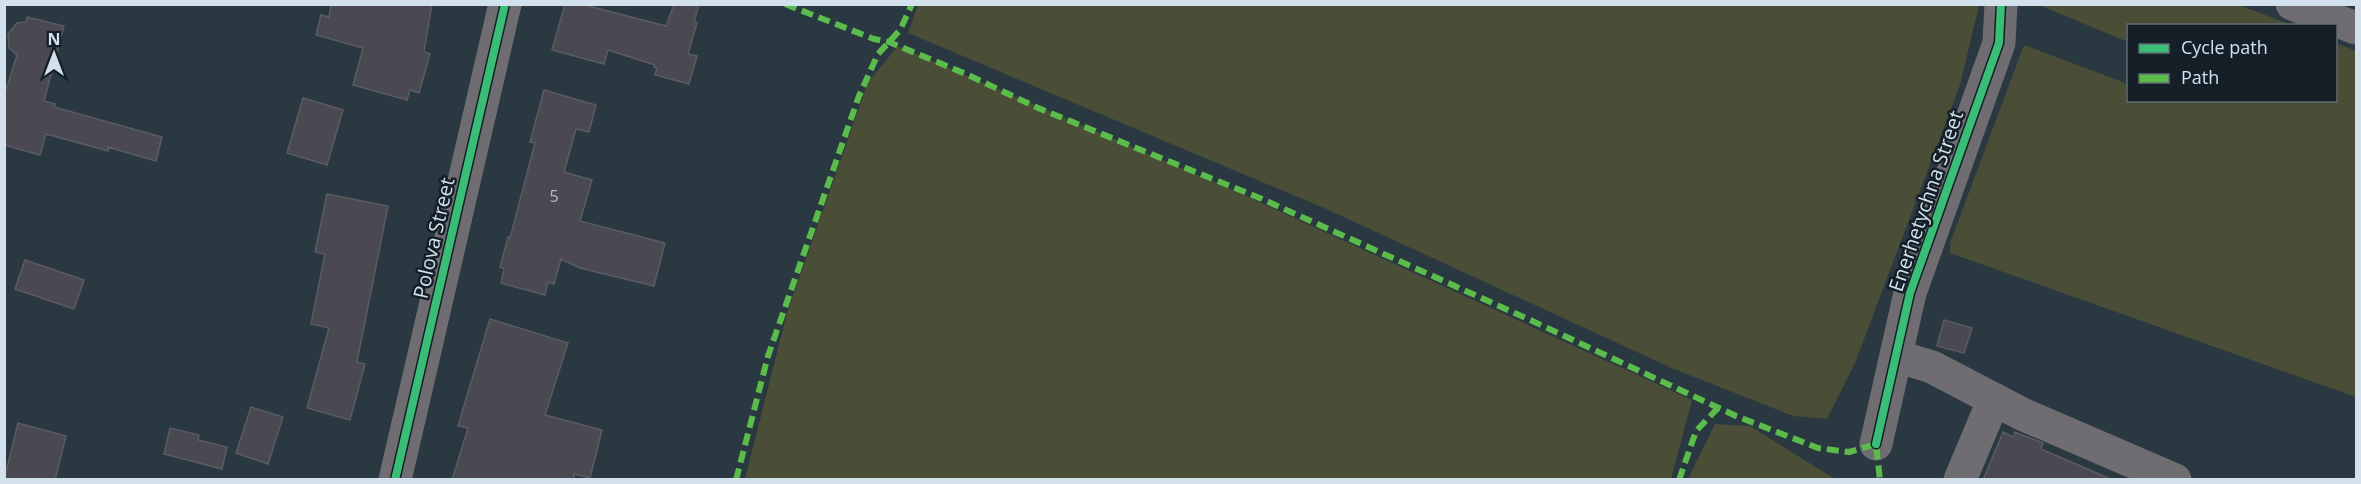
<svg xmlns="http://www.w3.org/2000/svg" width="2361" height="484" viewBox="0 0 2361 484" font-family="'Open Sans',sans-serif">
  <style>
    .green { fill: #4b4e36 }
    .building { fill: #4a4951; stroke: #5b5b62; stroke-width: 1.5 }
    .lines { fill: none; stroke-linecap: round; stroke-linejoin: round }
    .minor { stroke: #6f6d71; stroke-width: 33 }
    .quiet { stroke: #5cbc4b; stroke-width: 6; stroke-dasharray: 12 6; stroke-linecap: butt }
    .cycleway-casing { stroke: #141f27; stroke-width: 11 }
    .cycleway { stroke: #3abd76; stroke-width: 8 }
    .labels { text-anchor: middle; stroke-width: 5; stroke-linejoin: round; paint-order: stroke }
    .number-label { font-size: 16px; fill: #b1bbc6 }
    .street-label { font-size: 20px; fill: #d3e1ed; stroke: #141f27 }
  </style>
  <rect width="100%" height="100%" fill="#2a3841"/>
  <path class="green" d="M2045 4 2239 5 2292 25 2128 26V42L2044 7Z
    M918 5 1979 4V5L1960 85 1855 363 1827 419 1793 416 1674 369 1324 208 908 33Z
    M2336 43 2356 51V397L1950 253V243L2024 45 2128 84V100H2336Z
    M898 46 1244 195 1692 400 1671 479H745L787 313 868 82Z
    M1715 424 1750 426 1835 479H1688Z"/>
  <path class="building" d="M331 4H432L424 52 430 54 419 93 410 90 407 100 353 85 363 48 316 35 321 15 329 17Z
    M565 4H581L666 26 674 4H699L694 22 697 23 688 54 697 56 689 84 655 75 657 68 654 67 655 65 608 50 604 64 552 50Z
    M27 17 64 26 44 101 55 104 54 107 162 137 156 161 108 147V151L46 134 40 155 4 145V96L17 55 9 48 8 34 17 23 26 22Z
    M544 90 596 105 589 132 576 129 564 172 592 180 580 221 665 243 654 286 580 268 561 259 554 284 548 282 545 295 501 283 504 269 500 267 508 237 510 238 535 143 530 142Z
    M303 98 343 110 327 165 287 153Z
    M327 194 388 206 357 362 365 364 350 420 307 408 329 328 311 324 325 254 315 252Z
    M25 260 84 280 74 309 15 289Z
    M490 319 568 343 545 415 602 430 590 478 574 474V480H452L468 428 458 426Z
    M1944 320 1972 328 1964 353 1937 346Z
    M251 407 283 417 268 464 236 453Z
    M18 423 66 436 55 480H4Z
    M170 428 199 435 198 440 227 447 222 469 164 454Z
    M2003 432 2013 437 2015 432 2043 443 2041 449 2113 480H1983Z"/>
  <g class="lines">
    <path class="minor" d="M2292 4 2356 28
      M1896 356 1932 367 2022 414 2175 480
      M1876 444 1910 293 1999 43 2001 4
      M395 480 505 4
      M1960 480 1994 399"/>
    <path class="quiet" d="M785 4 874 39 889 42 966 74 1038 108 1262 199 1528 319 1736 416 1818 448 1849 452 1876 444 1880 480
      M736 480 768 356 859 96 878 54 900 30 912 4
      M1679 480 1696 431 1718 408"/>
    <defs>
      <path id="cycleway" d="M1876 444 1910 293 1999 43 2001 4
        M395 480 505 4"/>
    </defs>
    <use href="#cycleway" class="cycleway-casing"/>
    <use href="#cycleway" class="cycleway"/>
  </g>
  <g class="labels">
    <g class="number-label">
      <text x="554" y="202">5</text>
    </g>
    <g class="street-label">
      <text transform="translate(1926 201) rotate(-71)" y="7">Enerhetychna Street</text>
      <text transform="translate(434 238) rotate(-77)" y="7">Polova Street</text>
    </g>
  </g>
  <rect width="2361" height="484" fill="none" stroke="#d3e1ed" stroke-width="12"/>
  <rect x="2127" y="24" width="210" height="78" fill="#141f27" stroke="#606d76" stroke-width="1.5"/>
  <rect x="2139" y="44" width="30" height="9" fill="#3abd76" stroke="#606d76" stroke-width="1.5"/>
  <text x="2181" y="54" font-size="18" fill="#d3e1ed">Cycle path</text>
  <rect x="2139" y="74" width="30" height="9" fill="#5cbc4b" stroke="#606d76" stroke-width="1.5"/>
  <text x="2181" y="84" font-size="18" fill="#d3e1ed">Path</text>
  <g transform="translate(54 54)" stroke="#141f27" stroke-width="4.5" paint-order="stroke">
  <path d="M0-4.5L10 22L0 15L-10 22Z" fill="#d3e1ed"/>
  <text y="-9" font-size="16" font-weight="bold" text-anchor="middle" fill="#d3e1ed">N</text>
  </g>
</svg>
